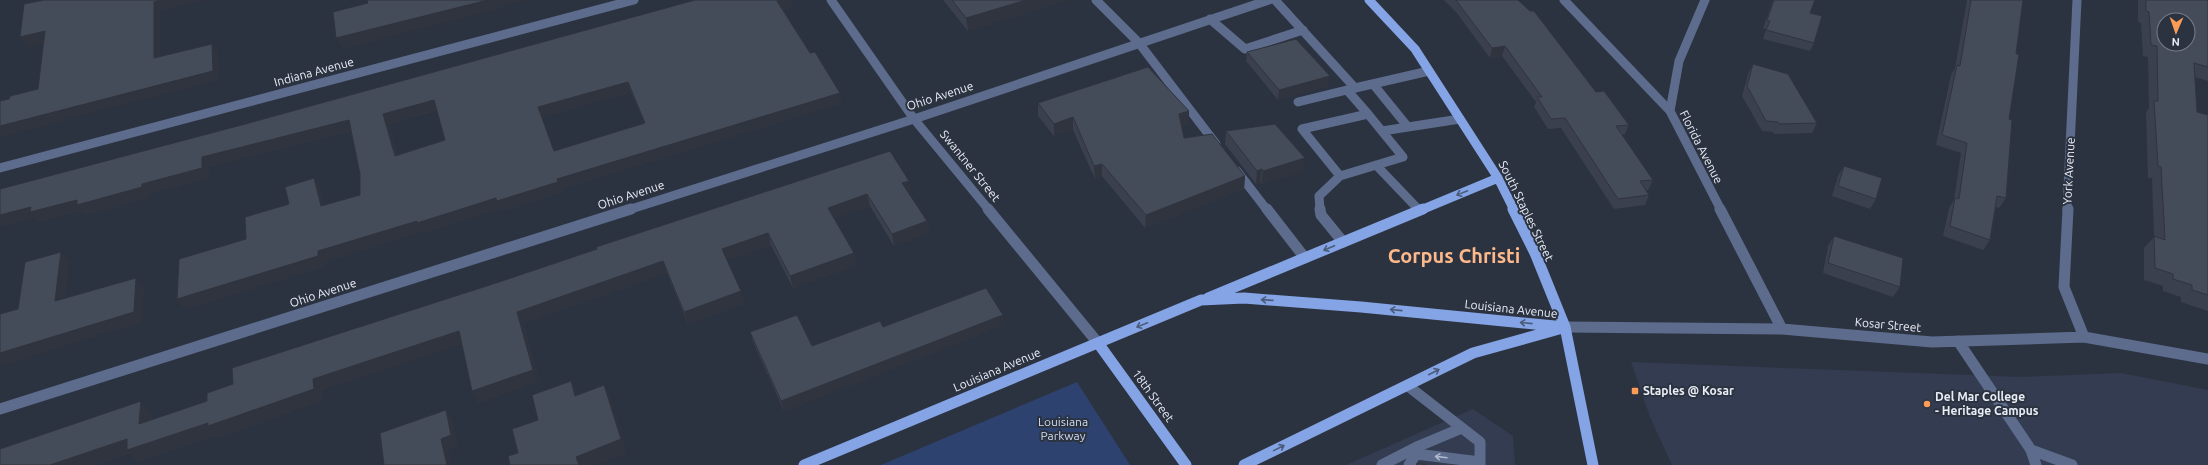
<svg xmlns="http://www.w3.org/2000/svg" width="2208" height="465" viewBox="0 0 2208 465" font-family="Ubuntu,sans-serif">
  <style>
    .built { fill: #333c50 }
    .green { fill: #2d426e }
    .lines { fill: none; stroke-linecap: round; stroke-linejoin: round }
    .minor-far1 { stroke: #5d6c8d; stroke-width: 9 }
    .minor { stroke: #5d6c8d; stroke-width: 11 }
    .major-far1 { stroke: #85a4e6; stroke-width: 9 }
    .major { stroke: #85a4e6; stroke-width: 11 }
    .wall { fill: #3a404d; fill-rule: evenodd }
    .shaded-wall { fill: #30343e }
    .building { fill: #444b59; stroke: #30343e; fill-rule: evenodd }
    .oneway { stroke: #4b5b7a }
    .oneway2 { stroke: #b1b9cc }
    .poi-dot { fill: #fd9c57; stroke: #2c3340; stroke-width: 1.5 }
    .labels { text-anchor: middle; stroke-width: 4; stroke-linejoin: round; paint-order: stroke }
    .street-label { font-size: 12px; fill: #e9edf6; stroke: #2c3340 }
    .poi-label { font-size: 12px; font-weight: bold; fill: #e9edf6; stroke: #2c3340; text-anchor: start }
    .park-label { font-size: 12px; fill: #d0daef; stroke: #2c3340 }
    .town-label { font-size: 20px; font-weight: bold; fill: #feb98b; stroke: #2c3340 }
  </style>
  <rect width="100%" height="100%" fill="#2c3340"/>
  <path class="built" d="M1631 362 2022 377 2121 373 2208 390V465H1672L1650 417Z
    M1473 409 1513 436 1515 465H1346Z"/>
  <path class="green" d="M1077 382 1130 465H881Z"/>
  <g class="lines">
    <path class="minor-far1" d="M831 0 914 119 989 210
      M1096 0 1139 43 1216 144
      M1275 0 1355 88 1429 71
      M1564 0 1670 111 1721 210
      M1210 19 1245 49 1303 30
      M1373 84 1408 127
      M1347 90 1368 114
      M1298 102 1355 88
      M1670 111 1679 61 1705 0
      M1368 114 1403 157 1340 176 1302 129Z
      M1382 131 1460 119
      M1376 165 1419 210
      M0 168 634 0
      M1237 171 1267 210
      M628 210 914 119 1269 0
      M1320 210 1319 196 1340 176
      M2067 210 2077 0"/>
    <path class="minor" d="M988 209 1098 343
      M1267 209 1305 258
      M1320 209 1321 215 1343 242
      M1418 209 1419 210
      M1720 209 1782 329
      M2068 209 2064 287 2084 337
      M1565 327 1782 329 1932 342 2084 337 2208 359
      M1958 341 2031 450 2036 465
      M1408 386 1480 442V465
      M0 409 631 209
      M2031 450 2072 465
      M1382 465 1419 446 1462 428
      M1409 465 1416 454 1480 462"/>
    <path class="major-far1" d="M1369 0 1415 49 1498 178 1514 210
      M1421 210 1498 178"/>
    <path class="major" d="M1513 209 1535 253 1565 327 1593 465
      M1208 298 1423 209
      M1098 343 1186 465
      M804 465 1201 300 1244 298 1361 307 1565 327
      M1244 465 1473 353 1559 329"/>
  </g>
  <path class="wall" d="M695 0H790L792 7 783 10 842 103 561 189 562 192 502 211 501 208 423 233 422 231 324 262 325 266 185 309 177 299 246 239 289 204 320 188 324 205 360 195V174L351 131 209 167V178L150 194V197L85 215 81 211 38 222 35 218 249 123ZM631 92 645 124 554 151 542 117ZM437 110 445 140 397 155 389 124Z
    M943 0H1068L968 31Z
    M1444 0H1518L1596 92 1629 125 1625 134 1622 135 1653 180 1648 190H1646L1649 195 1645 205 1614 209 1561 128 1548 129 1534 107 1536 102 1502 56 1490 58 1456 12Z
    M1773 0H1815L1810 13 1814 43 1810 51 1763 39 1766 29 1763 28Z
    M1967 0H2023L2016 54 2009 119 2006 198 1999 208 1996 207 1990 240 1983 250 1943 236 1949 208 1954 200 1961 153 1936 145 1951 75 1955 68Z
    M2138 0H2208V81L2195 77 2197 112 2208 115V311L2181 302V297L2163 291V286L2144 280V248L2154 237 2152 178H2148L2146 112 2149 108 2148 57 2143 56 2141 23 2138 22Z
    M1247 52 1328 86 1278 100 1246 61Z
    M1753 64 1817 123 1812 133 1774 134 1773 132 1762 131 1742 96 1748 74Z
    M1038 103 1189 124 1181 126 1184 138 1245 176 1244 189 1145 228 1102 176 1095 179 1073 130 1054 136 1038 116Z
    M1226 131 1305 158 1303 171 1261 184 1260 182 1256 184 1225 144Z
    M1844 166 1876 199 1870 209 1832 196 1838 176Z
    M909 181 910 192 908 193 927 221 929 233 894 246 870 206 834 218 854 253 856 265 793 288 771 245 727 260 745 303 688 324 667 273 523 323 539 381 478 403 462 344 321 390 323 400 218 438 216 435 138 461 130 453 96 465H0L151 413V420Z
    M1834 236 1900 287 1893 297 1823 273 1828 246Z
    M1004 325 784 411 753 342 750 332 812 346 883 327Z"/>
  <path class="shaded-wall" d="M162 0H205L160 11V68L154 58V2Z
    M488 0H526L503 6V8L342 49 336 38Z
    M782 0H790L792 7 779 11 777 1Z
    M1026 0H1068L968 31 966 18Z
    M45 31 52 41 27 47 20 37Z
    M212 44 218 53 219 80 0 137V126Z
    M1505 46 1502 56 1490 58 1492 48Z
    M1330 76 1328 86 1278 100 1279 90Z
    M628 82 631 92 542 117 558 161 538 107Z
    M840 93 842 103 561 189 562 192 502 211 501 208 423 233 422 231 324 262 325 266 185 309 177 299 318 251 417 221Z
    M434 100 439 109 389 124 400 166 395 156 383 114Z
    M1189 111V124L1178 126 1179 114Z
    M1073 117V130L1054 136V124Z
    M349 120 354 130 209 167V178L150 194V197L85 215 81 211 38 222 35 218 0 227V215L31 207 77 200 142 184 202 157Z
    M1305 158 1303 171 1261 184 1263 171Z
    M1102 164V176L1095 179 1094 166Z
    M1262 169 1260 182 1256 184 1257 171Z
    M1245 176 1244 189 1145 228 1146 215Z
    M314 178 320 188 327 217 321 206Z
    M909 181 910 192 904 195 902 183Z
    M867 194 870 206 830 220 828 208Z
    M927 221 929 233 894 246 892 234Z
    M768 233 771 245 726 261 722 249Z
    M61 252 69 262 64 311 55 301Z
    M854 253 856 265 793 288 790 276Z
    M663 261 667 273 523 323 539 381 478 403 472 391 517 312Z
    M136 278 144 288 142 322 0 366V353Z
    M741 291 745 303 688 324 684 312Z
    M1003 315 1004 325 784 411 781 401Z
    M459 331 466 343 321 390 323 400 218 438 216 435 138 461 130 453 96 465H50Z
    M571 381 578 395 575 396Z
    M604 385 611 398 627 453 596 465H579L576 457Z
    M141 401 151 413 150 435 139 424Z
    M446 410 453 421 458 447 448 450 452 465H447L441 439Z"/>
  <path class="building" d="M44 0H162L154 2V58L212 44 213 71 0 126V101L9 99 10 96 38 89 45 31 20 37 24 4Z
    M367 0H488L336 38 333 12 368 3Z
    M695 0H782L777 1 810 53 815 52 840 93 557 179 558 182 497 201 496 198 417 223V221L318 251V256L177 299 179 259 246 239 245 217 289 204 285 187 314 178 321 206 360 195V174L349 120 202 157V168L142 184V187L77 205V200L30 212 31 207 0 215V189L249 123ZM628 82 645 123 554 151 538 107ZM434 100 445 140 395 156 383 114Z
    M952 0H1026L966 18Z
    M1456 0H1518L1530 11H1534L1596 92 1604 91 1629 125 1616 126 1653 180 1640 181 1649 195 1618 199 1565 118 1551 119 1537 97H1542L1505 46 1492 48 1458 3Z
    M1774 0H1815L1810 13 1822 16 1814 43 1766 30 1770 21 1767 20Z
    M1971 0H2023L2016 54H2019L2009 119 2012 120 2006 198 1997 196 1990 240 1950 226 1955 198 1959 199 1967 143 1942 135 1957 65 1960 66Z
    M2146 0H2208V67L2194 63 2197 112 2208 115V295L2192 290V285L2173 279V274L2155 268 2154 236 2165 240 2161 167 2158 166 2154 101H2158L2157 46 2151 45 2149 12 2146 11ZM2164 20H2188V44H2164Z
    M1296 39 1330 76 1279 90 1247 52Z
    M1753 64 1788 74 1817 123 1779 124 1778 122 1766 121 1747 86Z
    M1148 67 1189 111 1179 114 1184 138 1212 134 1245 176 1146 215 1102 164 1094 166 1073 117 1054 124 1038 103Z
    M1275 124 1305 158 1263 171 1262 169 1257 171 1226 131Z
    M890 151 909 181 902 183 927 221 892 234 867 194 828 208 854 253 790 276 768 233 722 249 741 291 684 312 663 261 517 312 533 370 472 391 459 331 313 379 314 389 208 426V423L127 450V439L50 465H0V449L141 401 139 424 207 401V393L233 384 232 368 502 281 597 249 596 247Z
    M1844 166 1882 178 1876 199 1838 186Z
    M1834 236 1903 258 1900 287 1828 263Z
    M61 252 55 301 136 278 134 312 0 353V314L18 309 25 262Z
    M986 288 1003 315 781 401 750 332 797 315 812 346 880 321 883 327Z
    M571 381 575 396 604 385 621 439 576 457 579 465H510L508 456 518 453 512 429 538 420 532 395Z
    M446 410 451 435 441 439 447 465H384L380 433Z
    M1417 463 1426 465H1417Z"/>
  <defs><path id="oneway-shaft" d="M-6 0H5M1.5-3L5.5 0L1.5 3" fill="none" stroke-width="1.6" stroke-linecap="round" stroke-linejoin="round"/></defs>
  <g class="oneway">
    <use href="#oneway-shaft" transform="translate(1462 193) rotate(158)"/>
    <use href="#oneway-shaft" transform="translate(1329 248) rotate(157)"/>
    <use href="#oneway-shaft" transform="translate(1267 300) rotate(-176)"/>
    <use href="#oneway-shaft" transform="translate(1396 310) rotate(-174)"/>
    <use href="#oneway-shaft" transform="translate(1526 323) rotate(-174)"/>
    <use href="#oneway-shaft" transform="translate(1142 325) rotate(158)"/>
    <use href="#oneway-shaft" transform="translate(1434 372) rotate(-27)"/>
    <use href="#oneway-shaft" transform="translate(1279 448) rotate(-26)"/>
  </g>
  <use class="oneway2" href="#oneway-shaft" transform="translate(1441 457) rotate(-173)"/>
  <g class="poi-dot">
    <rect x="1631" y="387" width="8" height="8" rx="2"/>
    <circle cx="1927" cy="404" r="4"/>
  </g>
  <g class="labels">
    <g class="street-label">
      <text transform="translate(314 72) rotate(-15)" y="4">Indiana Avenue</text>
      <text transform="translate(940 96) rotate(-18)" y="4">Ohio Avenue</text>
      <text transform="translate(1701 147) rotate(63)" y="4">Florida Avenue</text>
      <text transform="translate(970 166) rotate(51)" y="4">Swantner Street</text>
      <text transform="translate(2069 171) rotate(-87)" y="4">York Avenue</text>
      <text transform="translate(631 195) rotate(-18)" y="4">Ohio Avenue</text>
      <text transform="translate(1526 211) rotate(64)" y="4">South Staples Street</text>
      <text transform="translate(323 293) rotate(-18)" y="4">Ohio Avenue</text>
      <text transform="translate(1511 309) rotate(6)" y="4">Louisiana Avenue</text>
      <text transform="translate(1888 325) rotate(5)" y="4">Kosar Street</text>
      <text transform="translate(997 370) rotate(-23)" y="4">Louisiana Avenue</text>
      <text transform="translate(1153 396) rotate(54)" y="4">18th Street</text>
    </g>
    <g class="poi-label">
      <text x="1643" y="395">Staples @ Kosar</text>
      <text x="1935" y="401">Del Mar College<tspan x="1935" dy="14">- Heritage Campus</tspan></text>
    </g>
    <g class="park-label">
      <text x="1063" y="426">Louisiana<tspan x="1063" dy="14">Parkway</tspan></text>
    </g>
    <g class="town-label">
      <text x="1454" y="263">Corpus Christi</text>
    </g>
  </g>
  <g transform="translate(2176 32) rotate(182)"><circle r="19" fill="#2c3340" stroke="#787d89"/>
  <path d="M0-3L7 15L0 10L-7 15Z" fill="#fd9c57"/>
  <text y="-6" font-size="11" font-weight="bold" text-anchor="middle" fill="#e9edf6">N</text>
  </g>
</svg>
